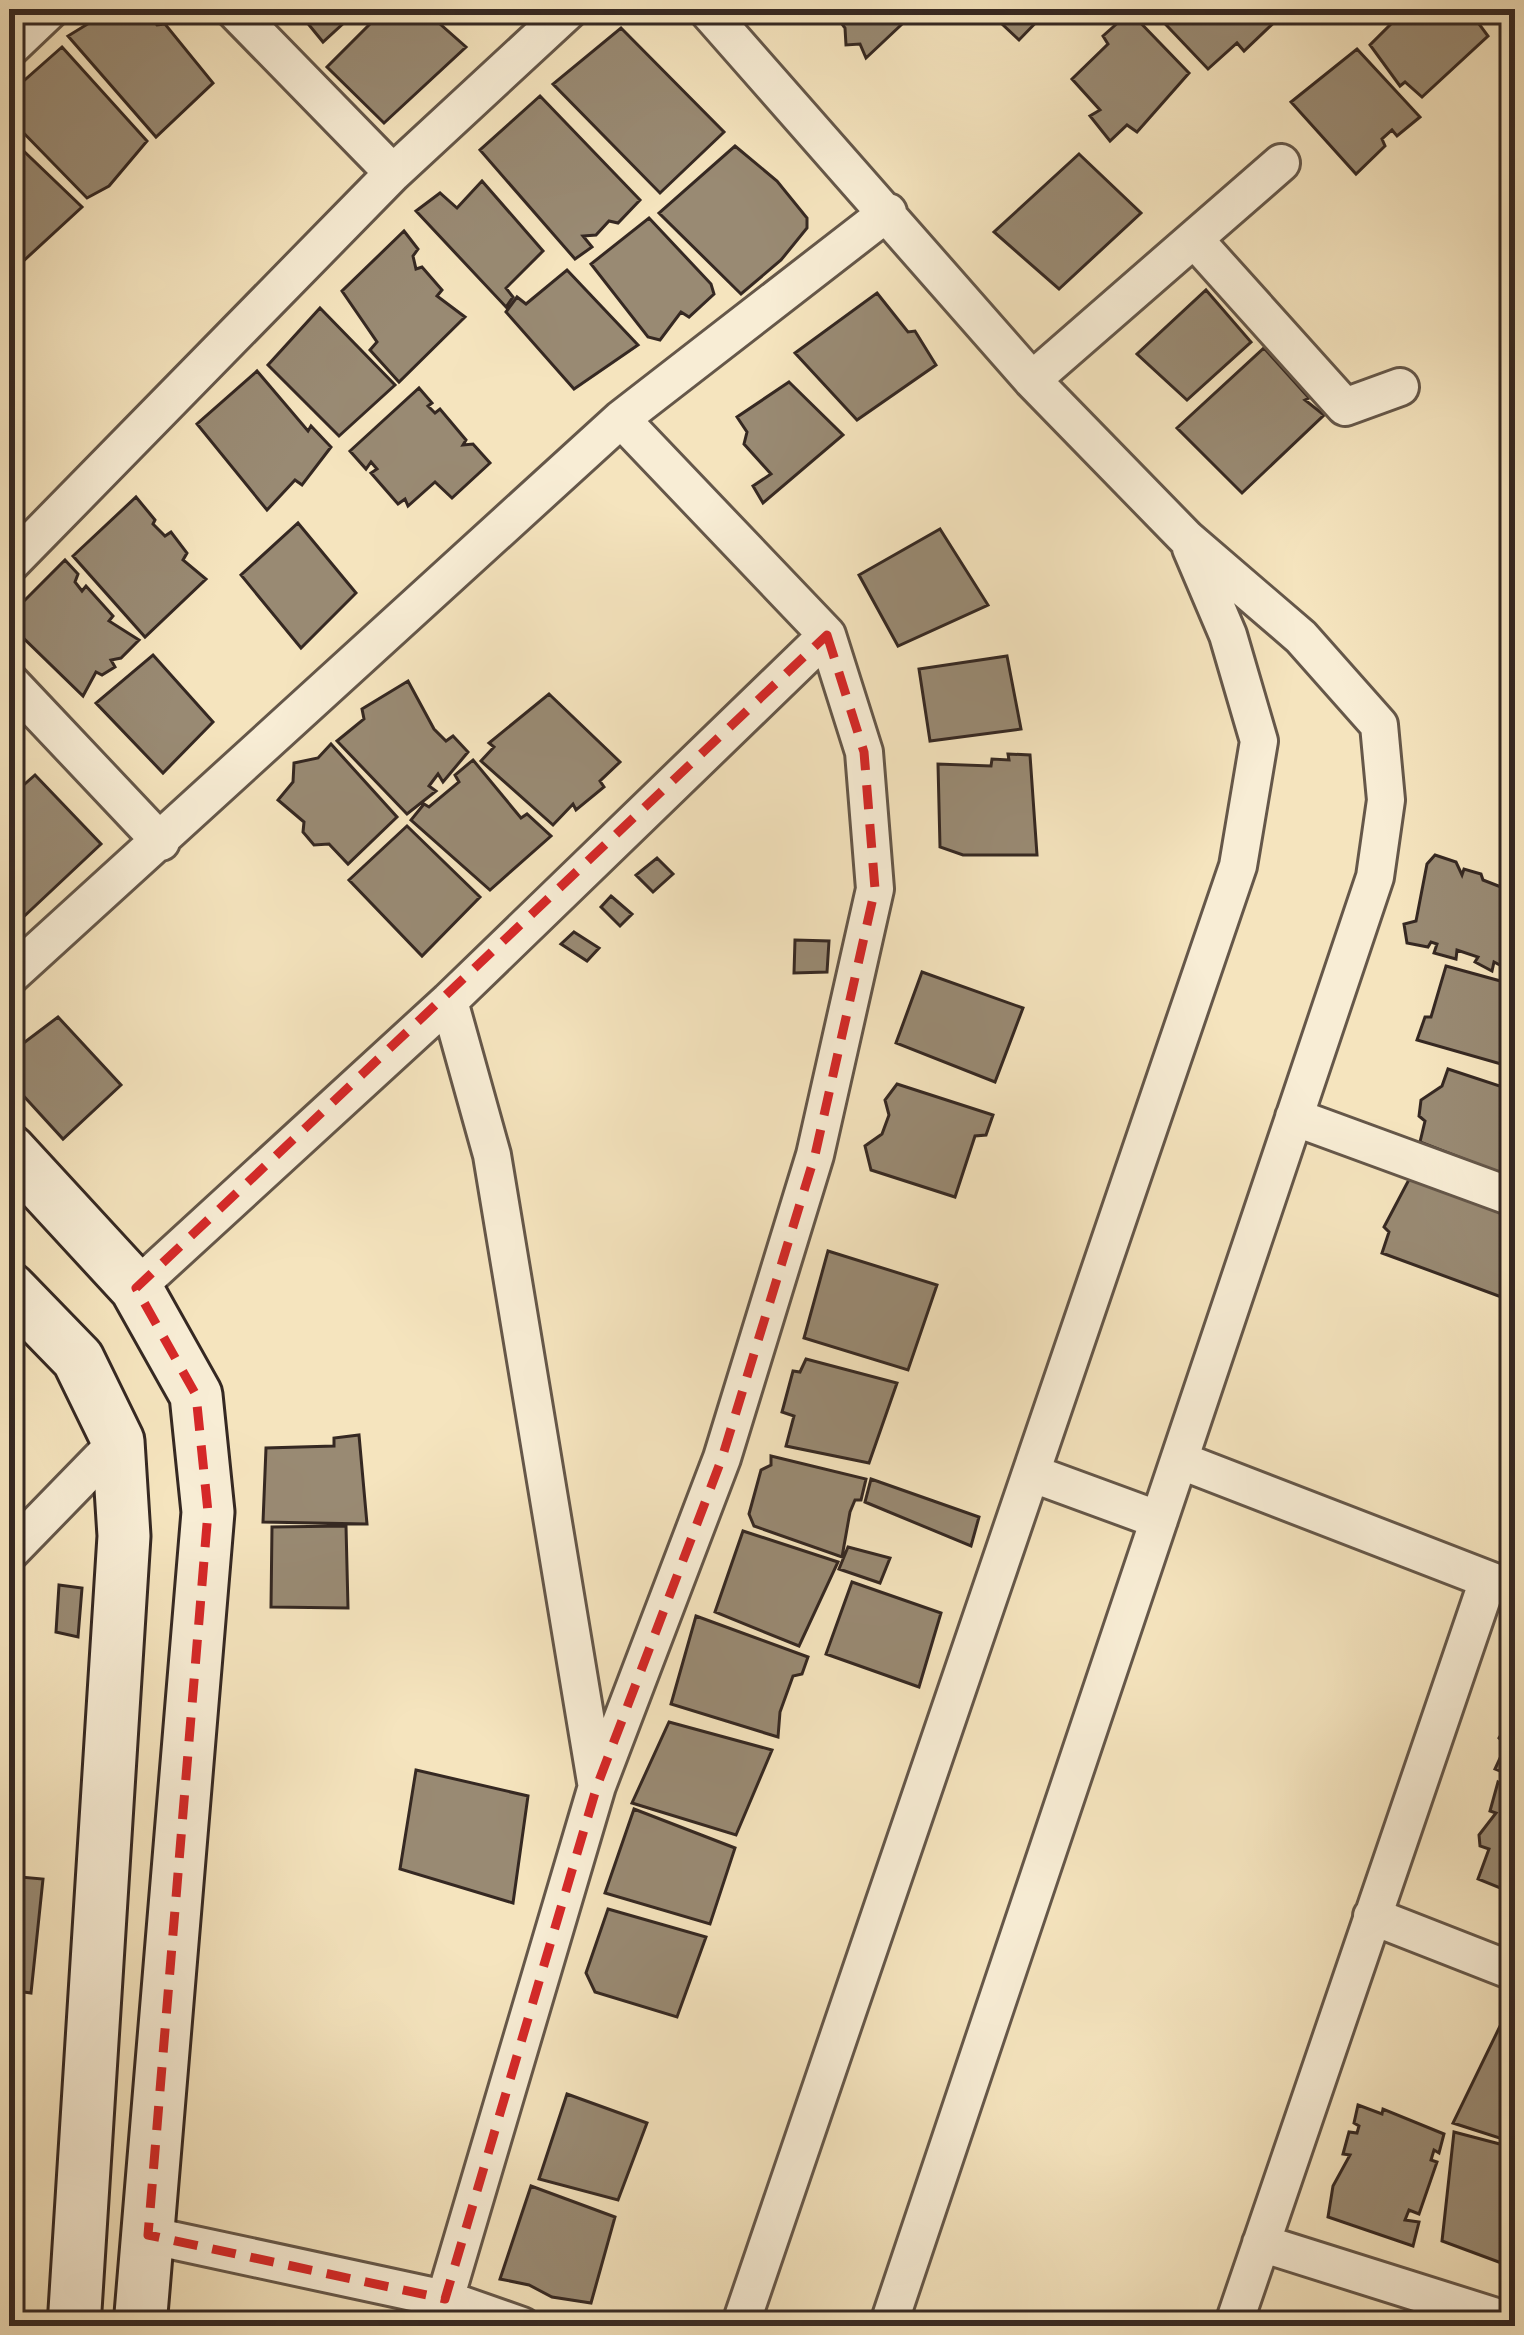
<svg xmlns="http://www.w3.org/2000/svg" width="1524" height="2335" viewBox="0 0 1524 2335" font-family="'IM FELL Great Primer',serif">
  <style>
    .building { fill: #998a73; stroke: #352822; stroke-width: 3 }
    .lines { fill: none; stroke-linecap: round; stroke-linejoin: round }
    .street-casing { stroke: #655749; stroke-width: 42 }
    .secondary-casing { stroke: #352822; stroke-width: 57 }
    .street { stroke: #f8edd5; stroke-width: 36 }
    .secondary { stroke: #f8edd5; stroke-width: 51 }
    .marked { fill: none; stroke: #d62828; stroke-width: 9; stroke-dasharray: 24 15; stroke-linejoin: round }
  </style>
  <rect width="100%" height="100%" fill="#f5e4be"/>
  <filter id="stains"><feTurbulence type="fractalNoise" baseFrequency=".00167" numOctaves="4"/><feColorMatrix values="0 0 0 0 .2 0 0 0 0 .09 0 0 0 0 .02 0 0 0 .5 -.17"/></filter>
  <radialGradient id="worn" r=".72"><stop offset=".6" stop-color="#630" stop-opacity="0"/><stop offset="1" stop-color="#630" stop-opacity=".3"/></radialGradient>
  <path class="building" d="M112 9H145L157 25 165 24 213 83 156 137 68 36Z
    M296 9H359L323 42Z
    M385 9H423L466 47 384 123 327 67Z
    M831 9H918L866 58 860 44 846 45 845 28Z
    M986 9H1049L1019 40Z
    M1151 9H1278L1283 14 1244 51 1237 43 1208 69Z
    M1406 9H1468L1488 36 1422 97 1405 82 1400 86 1370 45Z
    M1130 12 1189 73 1137 132 1127 125 1110 141 1090 116 1100 110 1072 79 1108 44 1103 36Z
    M621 28 724 132 660 193 553 84Z
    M62 47 147 141 109 186 87 198 9 118V94Z
    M1357 49 1420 117 1397 136 1392 130 1382 139 1385 146 1356 174 1291 102Z
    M540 96 640 200 618 223 609 221 596 235 583 236 592 247 575 259 480 150Z
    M9 137 82 207 18 266 9 257Z
    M735 146 777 181 807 218V228L781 260 741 294 659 213Z
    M1079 154 1141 213 1059 289 994 232Z
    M482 181 543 251 506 288 513 297 506 307 416 211 440 193 457 208Z
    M649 218 711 284 714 294 689 317 681 312 660 340 648 337 591 264Z
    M404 231 418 249 413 256 416 269 422 267 442 290 437 296 465 317 399 382 370 350 377 342 342 291Z
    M567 270 638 345 574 389 506 312 517 297 526 304Z
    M1206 290 1251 342 1187 400 1137 354Z
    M877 293 908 332 915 331 936 365 857 420 795 353Z
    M320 308 395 385 339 436 268 365Z
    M1264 348 1309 398 1305 400 1324 415 1242 493 1177 428Z
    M257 371 308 431 311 426 331 447 302 485 295 480 267 510 197 424Z
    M789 382 843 435 763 503 753 486 771 474 744 444 747 432 737 417Z
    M419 388 432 403 428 406 435 413 440 409 466 440 463 445 473 444 490 463 452 498 435 482 408 506 405 499 398 504 371 473 377 469 371 462 366 469 350 451Z
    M136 497 155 520 153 524 165 536 171 532 187 553 183 560 206 579 145 637 73 556Z
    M298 523 356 593 301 648 241 575Z
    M940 529 988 605 898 646 859 575Z
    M65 560 78 574 75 582 82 591 86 586 113 616 109 621 139 640 121 658 111 660 115 667 102 675 96 672 83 696 9 624V616Z
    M153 655 213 722 163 773 96 703Z
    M1007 656 1021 729 930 741 919 669Z
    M408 681 434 729 446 741 453 736 468 752 443 782 438 774 429 786 436 791 407 814 337 741 364 719 362 709Z
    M549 694 620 762 600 781 604 787 576 810 573 804 553 825 481 761 494 747 489 743Z
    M331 744 397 817 348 864 329 844 314 845 303 832 304 822 278 800 293 782 294 763 318 758Z
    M1008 754 1030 755 1037 855H963L940 847 938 764 991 766 992 759 1009 760Z
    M473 760 521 818 527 814 551 836 490 890 411 820 424 804 429 807 459 782 455 775Z
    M35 775 101 844 17 923 9 915V798Z
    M407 826 480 897 422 956 349 880Z
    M1435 855 1456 862 1462 875 1464 869 1481 874 1483 880 1501 887 1504 881 1515 883V973L1494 962 1492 971 1475 962 1478 957 1457 950 1456 959 1434 953 1437 944 1431 942 1428 947 1407 943 1404 924 1416 921 1427 864Z
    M657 858 673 874 653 892 636 875Z
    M611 896 632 914 620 926 601 907Z
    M574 932 599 948 587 961 561 944Z
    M795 940 829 941 827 972 794 973Z
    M1446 966 1515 985V1068L1417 1040 1425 1017H1431Z
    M922 972 1023 1008 995 1082 896 1043Z
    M58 1017 121 1085 63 1139 9 1080V1054Z
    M1448 1069 1515 1091V1179L1420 1142 1425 1121 1419 1116 1421 1100 1442 1086Z
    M897 1084 993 1115 986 1135 975 1136 955 1197 871 1170 865 1146 882 1134 889 1115 885 1100Z
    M1414 1170 1515 1208V1302L1382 1253 1389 1232 1384 1227Z
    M828 1251 937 1285 908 1370 804 1338Z
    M806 1359 897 1383 869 1463 786 1446 794 1416 782 1412 793 1371 800 1372Z
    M359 1435 367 1524 263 1522 266 1448 334 1446V1438Z
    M771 1456 866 1479 861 1500H855L850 1512 842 1557 754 1526 749 1514 761 1470 771 1465Z
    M871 1479 979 1517 971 1546 865 1502Z
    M346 1526 348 1608 271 1607 272 1527Z
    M743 1531 838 1562 799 1646 715 1612Z
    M848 1547 890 1558 880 1583 839 1569Z
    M852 1582 941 1613 919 1687 826 1654Z
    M59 1585 82 1588 78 1637 56 1632Z
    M696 1616 808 1657 802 1674 793 1676 780 1712 778 1737 671 1704Z
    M1512 1716H1515V1777L1495 1769 1506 1745 1499 1738Z
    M669 1722 772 1750 736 1835 632 1803Z
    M416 1770 528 1796 513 1903 400 1869Z
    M1498 1782 1515 1791V1894L1478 1879 1489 1849 1480 1846 1479 1835 1496 1813 1490 1811Z
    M634 1809 735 1848 710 1924 605 1893Z
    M9 1876 43 1879 31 1993 9 1990Z
    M608 1909 706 1937 677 2017 595 1992 586 1973Z
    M1503 2020 1515 2025V2143L1453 2123Z
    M567 2094 647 2123 618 2200 539 2179Z
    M1358 2105 1382 2114 1383 2109 1444 2134 1439 2153 1434 2150 1431 2160 1437 2162 1419 2214 1409 2210 1405 2220 1419 2222 1413 2246 1328 2217 1333 2186 1350 2155 1343 2154 1349 2132 1357 2133 1359 2126 1354 2123Z
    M1454 2132 1515 2148V2268L1442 2241Z
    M531 2186 615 2217 591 2303 552 2297 529 2285 500 2279Z
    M211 2313 279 2326H206Z"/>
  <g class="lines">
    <defs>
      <path id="street" d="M233 9 393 173
        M706 9 1032 380 1187 539 1301 637 1379 725 1386 800 1375 877 888 2326
        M9 49 51 9
        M1194 239 1345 407 1400 387
        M1032 380 1281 163
        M9 565 393 173 570 9
        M9 681 161 842
        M9 977 621 419 888 212
        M449 1001 492 1155 596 1782
        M1294 1117 1515 1198
        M136 1288 449 1001 827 635
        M1179 1460 1515 1590
        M1031 1473 1159 1520
        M9 1553 118 1441
        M1372 1916 1515 1972
        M148 2235 445 2299 522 2326
        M1261 2243 1515 2323
        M445 2299 597 1786 722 1458 815 1155 875 889 864 752 827 635 621 419
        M740 2326 1238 866 1259 741 1228 635 1191 548
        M1233 2326 1488 1580"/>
      <path id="secondary" d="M9 1150 136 1288 196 1395 208 1512 140 2326
        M9 1288 78 1359 118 1441 124 1536 74 2326"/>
    </defs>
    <use href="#street" class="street-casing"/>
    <use href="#secondary" class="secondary-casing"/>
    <use href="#street" class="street"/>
    <use href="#secondary" class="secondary"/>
  </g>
  <path class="marked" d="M827 635 864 752 875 889 815 1155 722 1458 597 1786 445 2299 148 2235 208 1512 196 1395 136 1288Z"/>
  <rect width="1524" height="2335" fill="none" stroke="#f5e4be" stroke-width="48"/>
  <rect x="12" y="12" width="1500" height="2311" fill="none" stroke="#352822" stroke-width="6"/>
  <rect x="24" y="24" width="1476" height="2287" fill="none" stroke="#352822" stroke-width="3"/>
  <rect width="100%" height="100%" filter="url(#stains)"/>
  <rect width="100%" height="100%" fill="url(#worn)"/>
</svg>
